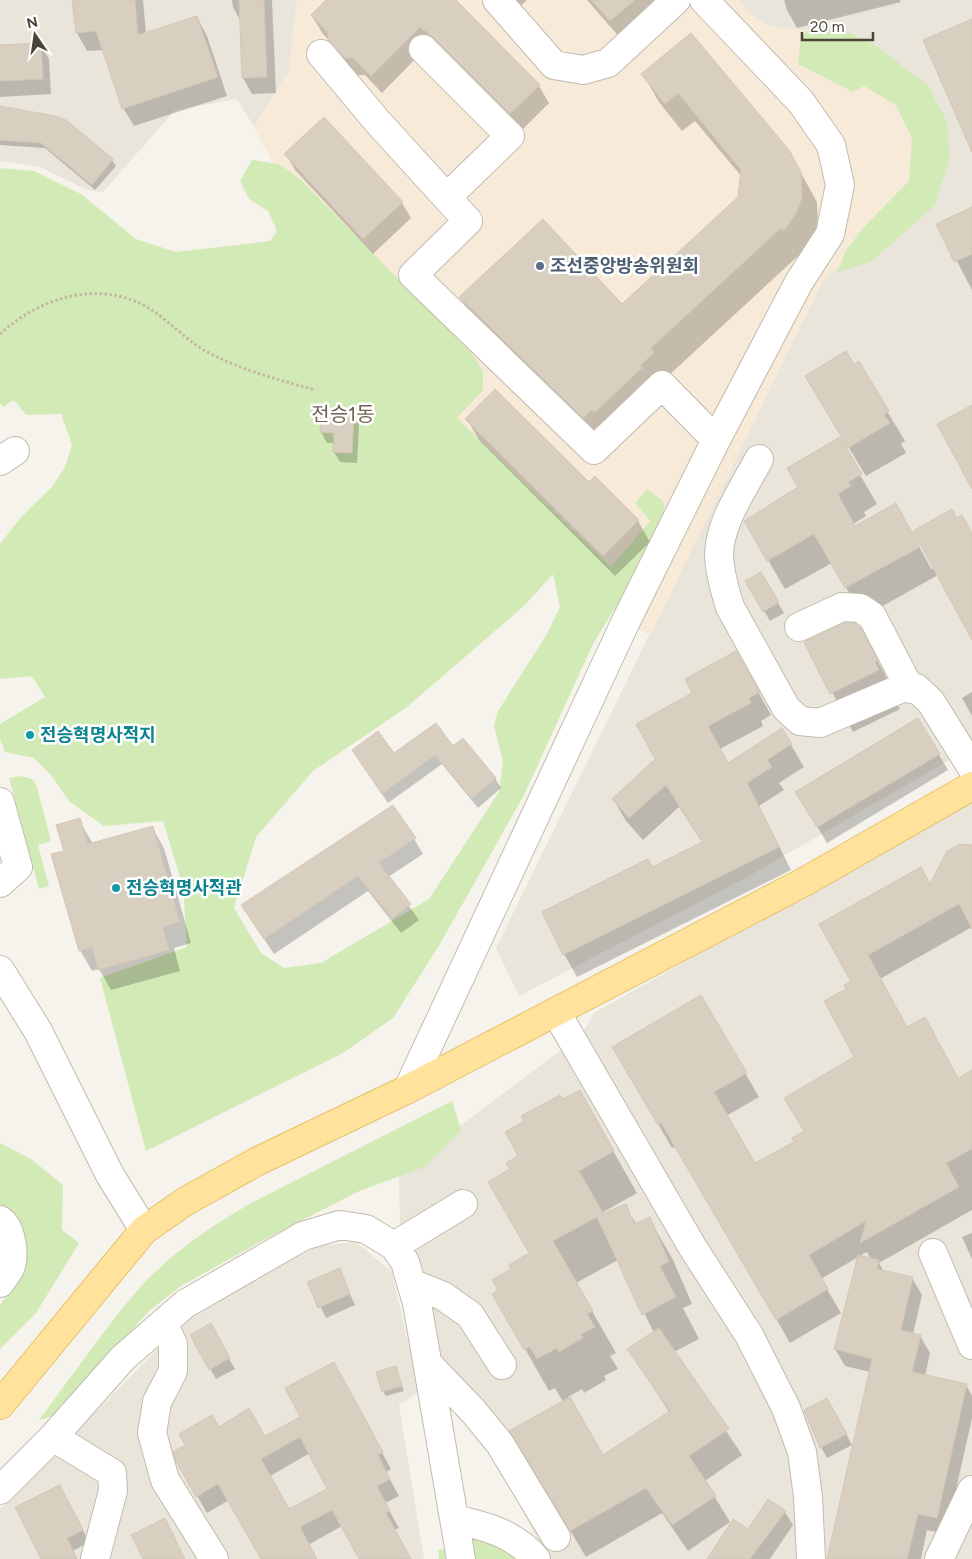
<svg xmlns="http://www.w3.org/2000/svg" width="972" height="1559" viewBox="0 0 972 1559" font-family="Figtree,'Noto Sans KR',sans-serif">
  <style>
    .residential { fill: #eae5da }
    .commercial { fill: #f7ead8 }
    .green { fill: #d2eab5; fill-rule: evenodd }
    .shadow { fill: #0003; fill-rule: evenodd }
    .building { fill: #d8cfc1; stroke: #d3c7b4; fill-rule: evenodd }
    .lines { fill: none; stroke-linecap: round; stroke-linejoin: round }
    .minor-casing { stroke: #c2bbae; stroke-width: 30 }
    .major-casing { stroke: #e6c16a; stroke-width: 30 }
    .path { stroke: #c4b79f; stroke-width: 3; stroke-dasharray: 2.5 2.5; stroke-linecap: butt }
    .minor { stroke: #fff; stroke-width: 28 }
    .major { stroke: #ffe39c; stroke-width: 28 }
    .service-dot { fill: #5c6f8a; stroke: #fff; stroke-width: 2 }
    .culture-dot { fill: #0f9aa8; stroke: #fff; stroke-width: 2 }
    .labels { text-anchor: middle; stroke-width: 5; stroke-linejoin: round; paint-order: stroke }
    .service-label { font-size: 18px; font-weight: bold; fill: #4e5e75; stroke: #fff; text-anchor: start }
    .culture-label { font-size: 18px; font-weight: bold; fill: #0d838f; stroke: #fff; text-anchor: start }
    .quarter-label { font-size: 20px; fill: #6e6250; stroke: #fff }
  </style>
  <rect width="100%" height="100%" fill="#f6f3ec"/>
  <path class="residential" d="M0 0H297L289 71 254 127 237 99 175 110 103 192 87 190 40 167 5 161 0 162Z
    M738 0H972V747L749 876 519 996 496 948 825 276 911 223 830 33 772 27 753 17Z
    M972 799V1559H548L435 1345 400 1228 399 1172 582 1034 594 1013Z
    M356 1242 392 1272 419 1392 399 1405 424 1559H0V1509L195 1311 317 1246Z"/>
  <path class="commercial" d="M297 0H738L753 17 772 27 830 33 921 97 911 223 825 276 650 636 626 621 606 604 449 418 283 182 254 127 289 71Z"/>
  <path class="green" d="M812 26 845 31 880 48 928 86 947 122 950 158 935 205 872 261 837 273 845 252 863 228 909 181 912 138 896 105 864 86 853 92 798 64 801 38Z
    M252 160 279 164 301 180 472 354 483 371V390L457 418 611 567 650 521 635 503 647 489 663 501 666 524 593 644 524 795 440 944 393 1018 343 1053 146 1151 100 978 187 947 183 887 163 821 104 826 69 801 51 775 34 758 5 752 0 739V724L45 697 32 676 0 679V544L22 516 52 487 65 467 72 445 61 414 26 415 14 400 3 407 0 403V168L34 171 81 194 136 239 176 252 270 241 277 231 268 211 249 199 240 181ZM553 574 560 607 547 634 498 711 494 726 503 761 499 792 429 899 321 963 284 968 261 953 234 908 256 837 313 771 407 707 525 605Z
    M21 776 32 779 36 784 51 841 38 845 49 886 39 889 9 778Z
    M452 1101 461 1130 424 1167 357 1192 260 1242 181 1286 149 1311 53 1416 39 1420C71 1378 101 1333 136 1292 167 1256 211 1226 253 1202Z
    M0 1143 31 1159 63 1185 62 1230 79 1243 36 1313 0 1349V1306L22 1269 0 1210Z
    M470 1531 524 1559H439L438 1550 466 1546Z"/>
  <path class="shadow" d="M74 0H143L146 34 197 17 207 36 227 96 134 126 123 108 104 50 87 51 77 33Z
    M232 0H272L276 93 252 94 243 78 241 22 233 7Z
    M328 0H453L539 86 549 103 521 131 430 44 382 93 365 75H356L340 59 330 41 323 34 312 16Z
    M508 0H527L519 7Z
    M587 0H655L659 6 621 39Z
    M784 0H900L901 2 797 28 787 10Z
    M40 44 49 59 51 94 0 97V46Z
    M643 74 788 150 817 202 818 227 812 241 800 258 798 256 667 377 600 445 477 325 460 297 622 306 739 198 742 177 695 121 682 131 659 102Z
    M0 107 66 121 112 160 116 166 95 190 45 148 0 145Z
    M286 154 402 203 411 218 373 254 295 170Z
    M972 209V290L938 225Z
    M858 363 905 441 901 444 906 453 866 476 823 405Z
    M322 413 353 415 359 425 357 463 340 462 334 452V443H327L321 432Z
    M467 419 589 484 638 521 650 542 615 576 479 440Z
    M839 439 877 504 864 512 866 516 853 524 855 527 912 534 932 570 956 519 972 534V637L938 575 863 617 832 563 785 589 745 521 799 488Z
    M761 574 784 613 770 621 747 582Z
    M860 628 898 699 895 701 900 709 853 732 806 642Z
    M749 675 771 715 761 721 763 726 720 749 728 764 782 730 791 745 804 767 779 783 784 790 759 806 791 870 577 977 564 954 652 869 703 843 679 807 643 840 626 821 613 799Z
    M972 692V716L962 698Z
    M918 720 948 770 827 843 797 792Z
    M453 748 495 778 501 788 478 808 442 764 388 803 359 760Z
    M79 820 93 844 152 827 164 848 191 943 174 948 180 971 111 990 99 969 92 971 80 950Z
    M414 839 423 854 388 877 419 920 401 933 368 891 274 954 252 921Z
    M972 845V927L880 979 907 1029 958 1079 972 1083V1210L879 1263 884 1272 912 1278 922 1295 913 1334 920 1336 930 1353 925 1376 966 1385 972 1396V1418L946 1534 927 1530 921 1559H828L870 1372 845 1366 835 1349 858 1257 821 1279 841 1313 790 1343 676 1146 672 1148 614 1047 701 997 759 1097 726 1116 755 1165 796 1142 805 1132 856 1057 848 989 853 982 821 925 930 885ZM867 1252 871 1260 859 1256Z
    M603 1133 637 1193 598 1215 599 1217 625 1206 636 1224 649 1218 673 1260 692 1304 683 1308 699 1339 674 1352 742 1455 705 1481 730 1522 688 1551 662 1513 586 1557 526 1457 563 1402 555 1388 549 1391 494 1294 500 1291 513 1269 530 1254 490 1182ZM618 1260 654 1333 629 1349 669 1412 603 1457 568 1397 582 1389 584 1393 606 1380 604 1376 618 1369 610 1356 616 1353 576 1283Z
    M972 1233V1259L962 1237Z
    M339 1270 355 1305 326 1318 309 1283Z
    M210 1325 235 1369 216 1379 191 1335Z
    M396 1368 404 1391 386 1396 383 1391Z
    M343 1380 391 1469 386 1472 399 1496 385 1503 399 1528 394 1530 410 1559H360L342 1526 308 1545 316 1559H261L229 1500 207 1513 177 1461 218 1428 265 1438 302 1418ZM310 1453 329 1489 289 1510 270 1476Z
    M833 1410 852 1445 827 1458 821 1447Z
    M66 1498 89 1542 73 1551 77 1559H42Z
    M768 1501 785 1512 793 1525 770 1559H708L748 1531Z"/>
  <path class="building" d="M72 0H135L138 35 197 16 218 77 122 109 96 31 76 33Z
    M239 0H264L267 77 242 78Z
    M326 0H456L540 85 510 114 434 38 420 27 371 76 353 58H345L328 41V33L311 15Z
    M591 0H635L610 21Z
    M972 19V152L923 40Z
    M691 33 789 150 801 172 802 198 796 213 784 231 781 228 651 348 654 352 640 366 642 368 594 413 592 410 583 418 459 297 543 219 622 304 738 197 741 170 678 93 665 104 641 74Z
    M41 43 43 79 0 81V45Z
    M0 106 55 116 66 120 113 159 92 185 41 143 0 140Z
    M324 117 403 202 363 239 284 154Z
    M972 207V254L954 262 936 224Z
    M846 351 854 364 859 361 889 411 884 415 890 423 848 448 805 376Z
    M495 389 589 482 595 476 639 520 603 556 465 419Z
    M972 405V489L937 424Z
    M321 412 354 413 352 453 333 452 334 433 320 432Z
    M840 437 862 474 848 482 851 486 838 494 855 526 896 503 920 547 845 588 814 534 767 561 744 521 798 487 787 468Z
    M952 509 957 518 962 515 972 533V640L913 531Z
    M761 572 779 602 763 612 745 581Z
    M845 623H855L858 628 860 627 878 660 875 662 879 670 830 694 804 642Z
    M736 651 760 692 749 698 751 703 708 726 728 763 782 728 792 744 767 760 772 767 747 783 779 847 563 955 542 912 648 859 652 867 702 842 666 785 629 818 612 799 655 759 636 724 692 693 685 679Z
    M918 718 940 754 817 827 795 792Z
    M436 723 453 746 463 738 496 778 472 799 435 755 382 794 352 750 378 731 394 753Z
    M393 805 416 838 379 863 411 904 392 919 358 876 264 939 241 905Z
    M80 818 88 844 153 826 180 922 163 927 169 950 98 970 92 947 79 951 51 854 64 851 56 825Z
    M960 844 972 845V929L959 904 868 955 907 1027 925 1017 958 1078 972 1070V1149L946 1163 959 1187 860 1243 866 1221 809 1255 828 1289 776 1320 661 1123 658 1125 612 1047 701 995 747 1073 714 1092 755 1163 794 1142 792 1138 804 1131 784 1098 854 1057 824 1001 846 989 844 985 851 982 819 924 921 867 930 884 947 851Z
    M580 1090 614 1151 579 1171 603 1213 599 1215 626 1204 634 1224 650 1217 669 1262 660 1266 676 1297 642 1315 597 1217 553 1241 593 1311 587 1314 595 1327 581 1334 583 1338 559 1352 557 1348 537 1359 530 1347 524 1350 492 1294 498 1290 492 1280 511 1269 509 1265 529 1253 488 1182 510 1169 506 1163 518 1156 505 1132 524 1121 521 1116 560 1095 563 1099Z
    M858 1255 879 1260 877 1269 913 1277 901 1330 921 1335 912 1372 967 1384 937 1518 918 1514 907 1559H827L872 1359 834 1349Z
    M340 1268 350 1294 318 1308 307 1282Z
    M211 1323 230 1358 209 1370 190 1335Z
    M659 1328 729 1429 689 1456 716 1496 672 1525 646 1488 570 1531 509 1431 570 1397 603 1455 670 1411 627 1349Z
    M334 1362 383 1452 378 1455 390 1479 377 1486 390 1511 386 1513 411 1559H359L332 1510 300 1527 317 1559H261L218 1484 196 1497 176 1461 173 1452 185 1445 179 1434 212 1415 219 1427 249 1408 265 1436 300 1417 285 1388ZM300 1437 327 1489 289 1509 261 1459Z
    M396 1366 402 1386 382 1392 376 1372Z
    M827 1398 847 1434 820 1448 804 1410Z
    M60 1485 83 1530 67 1538 77 1559H41L15 1507Z
    M768 1499 786 1511 750 1559H707L733 1519 748 1529Z
    M165 1518 185 1559H143L131 1535Z"/>
  <g class="lines">
    <defs>
      <path id="minor" d="M497 0 554 65 583 70 608 63 676 0
        M423 49 510 136 448 196
        M321 54 377 121 468 221 413 275 594 450 662 385 716 440
        M759 459C744 488 720 521 719 554 719 571 725 591 730 607L786 708 800 721 820 723 902 688H916L931 702 972 768
        M0 461 15 451
        M799 627 842 607 860 608 872 616 910 689
        M0 802 18 867 0 883
        M0 970 38 1031 110 1175 144 1230
        M556 1012 693 1248 749 1335 786 1408 802 1452 808 1497 811 1559
        M408 1089 626 621 716 440 799 282 830 234 840 185 831 145 801 102 704 0
        M0 1220C11 1227 15 1253 11 1266 9 1272 3 1278 0 1283
        M394 1246 463 1204
        M933 1253 972 1345
        M411 1283 443 1296 470 1315 502 1365
        M163 1323 173 1344V1371L157 1402 152 1433 165 1480 214 1559
        M428 1364 474 1412 500 1444 556 1537
        M53 1437 112 1473 113 1491 95 1559
        M0 1490 53 1437 123 1358 185 1304 303 1236 340 1225 366 1229 394 1246 405 1262 417 1303 461 1559
        M454 1519C485 1526 514 1533 536 1559
        M939 1559 972 1490"/>
      <path id="major" d="M0 1405 144 1230 186 1201 256 1162 408 1089 804 882 972 786"/>
    </defs>
    <use href="#minor" class="minor-casing"/>
    <use href="#major" class="major-casing"/>
    <path class="path" d="M0 334C39 298 98 279 147 307 169 320 187 342 211 354 244 371 280 380 315 390"/>
    <use href="#minor" class="minor"/>
    <use href="#major" class="major"/>
  </g>
  <circle class="service-dot" cx="540" cy="266" r="5"/>
  <g class="culture-dot">
    <circle cx="30" cy="735" r="5"/>
    <circle cx="116" cy="888" r="5"/>
  </g>
  <g class="labels">
    <g class="service-label">
      <text x="550" y="272">조선중앙방송위원회</text>
    </g>
    <g class="culture-label">
      <text x="40" y="741">전승혁명사적지</text>
      <text x="126" y="894">전승혁명사적관</text>
    </g>
    <g class="quarter-label">
      <text x="343" y="421">전승1동</text>
    </g>
  </g>
  <g transform="translate(35 35) rotate(347)" stroke="#ffffff" stroke-width="4" paint-order="stroke">
  <path d="M0-4L9 19L0 12L-9 19Z" fill="#4b4439"/>
  <text y="-8" font-size="14" font-weight="bold" text-anchor="middle" fill="#4b4439">N</text>
  </g>
  <path d="M802 32v8h71v-8" fill="none" stroke="#4b4439" stroke-width="2.5"/>
  <text x="810" y="32" font-size="15" fill="#4b4439" stroke="#ffffff" stroke-width="4" paint-order="stroke">20 m</text>
</svg>
